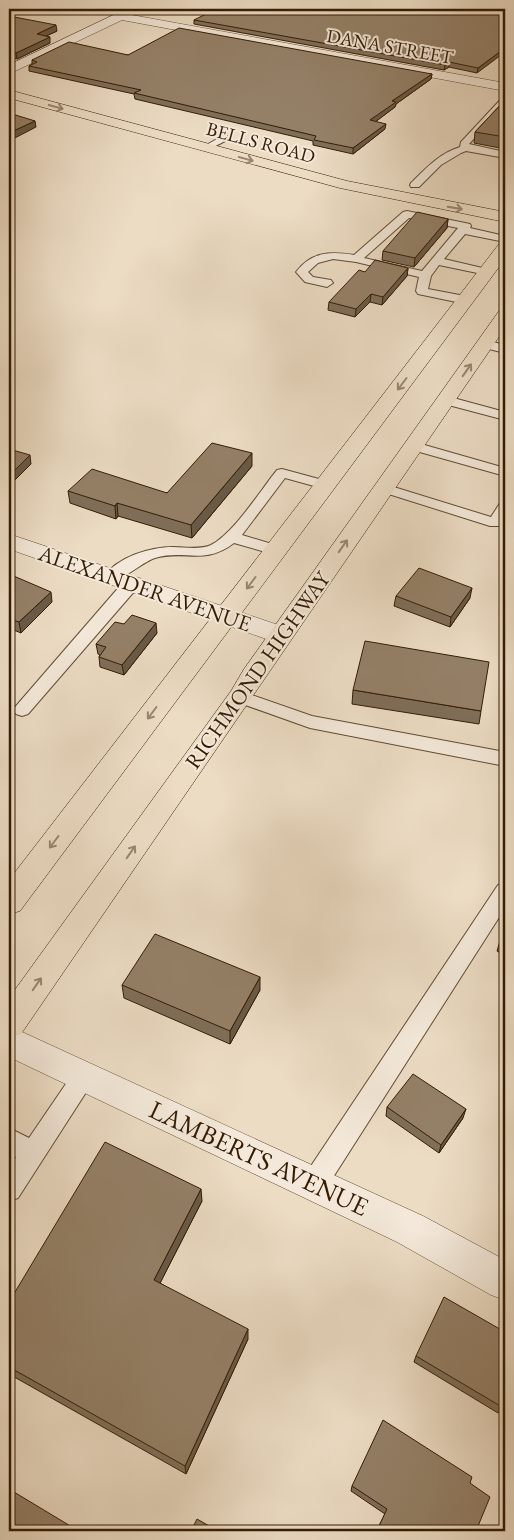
<svg xmlns="http://www.w3.org/2000/svg" width="514" height="1540" viewBox="0 0 514 1540" font-family="'EB Garamond',serif">
  <style>
    .lines { fill: none; stroke-linecap: round; stroke-linejoin: round }
    .lane-casing { stroke: #624c33; stroke-width: 2 }
    .street-casing { stroke: #624c33; stroke-width: 1 }
    .primary-casing { stroke: #341c03; stroke-width: 1 }
    .lane { fill: #f3e8d9; fill-rule: evenodd }
    .street { fill: #f3e8d9; fill-rule: evenodd }
    .primary { fill: #ecdcc4; fill-rule: evenodd }
    .wall { fill: #7f6e59; stroke: #341c03 }
    .shaded-wall { fill: #685a48; stroke: #341c03 }
    .building { fill: #948067; stroke: #341c03 }
    .oneway { stroke: #99866d }
    .labels { text-anchor: middle; stroke-width: 4; stroke-linejoin: round; paint-order: stroke }
    .far-street-label { font-size: 19px; fill: #341c03; stroke: #f3e8d9 }
    .street-label { font-size: 22px; fill: #341c03; stroke: #f3e8d9 }
    .near-street-label { font-size: 26px; fill: #341c03; stroke: #f3e8d9 }
  </style>
  <rect width="100%" height="100%" fill="#ecdcc4"/>
  <filter id="stains"><feTurbulence type="fractalNoise" baseFrequency=".004" numOctaves="4"/><feColorMatrix values="0 0 0 0 .2 0 0 0 0 .09 0 0 0 0 .02 0 0 0 .5 -.17"/></filter>
  <radialGradient id="worn" r=".72"><stop offset=".6" stop-color="#630" stop-opacity="0"/><stop offset="1" stop-color="#630" stop-opacity=".3"/></radialGradient>
  <g class="lines">
    <defs>
      <path id="lane" d="M505 97V105L469 144 505 152V158L466 151 461 153 441 165 419 187H411L410 185 411 183C426 168 440 153 460 147L461 142 502 98Z
        M224 135 227 136V140L206 151 201 148Z
        M407 211 470 224 471 226 470 228 505 236V242L465 234 444 259 491 270 493 272 491 274 487 275 439 265 431 276 428 289 470 297 472 300 470 303 466 304 418 294 416 291 419 277 356 262 333 259 318 263 308 272 313 277 331 280 333 283 327 287 305 282 296 272C311 252 330 251 354 255L403 212ZM409 218 458 228 422 271 364 258Z
        M485 340 505 345V353L481 347 479 344Z
        M446 396 505 412V420L441 403 439 400Z
        M414 442 505 468V476L409 449 407 446 409 443Z
        M282 469 330 482 332 485 330 488 325 489 285 478 242 535 282 547 284 550 282 553 276 555 234 543C204 566 185 549 155 558 140 563 120 584 106 581L104 577C117 557 150 547 173 547 185 547 200 550 211 545 234 533 260 491 277 470Z
        M384 484 491 517 500 503 505 502V518L500 526H490L379 491 377 488 379 485Z
        M132 578 138 579 140 583 138 587 28 714 22 716 16 714 13 710 16 706 126 579Z
        M240 691 312 716 505 752V766L310 728 234 701 231 697 234 693Z
        M505 883V908L323 1193 314 1196 305 1193 302 1184 305 1175 498 885Z
        M84 1065 92 1069 96 1076 92 1083 18 1198 9 1201V1168L16 1157 9 1152V1128L29 1138 76 1069Z"/>
      <path id="street" d="M126 9H141L132 15 505 83V91L122 20 9 74V65Z
        M9 534 290 629 293 635 290 641 281 643 272 641 9 549Z
        M9 1026 423 1216 505 1260V1300L491 1295 397 1242 9 1057Z"/>
      <path id="primary" d="M9 90 347 181 505 212V222L340 188 9 98Z
        M505 243V259L20 911 9 914V880L499 244Z
        M505 310V328L21 1034 9 1038V998L231 691 244 669 499 311Z"/>
    </defs>
    <use href="#lane" class="lane-casing"/>
    <use href="#street" class="street-casing"/>
    <use href="#primary" class="primary-casing"/>
    <use href="#lane" class="lane"/>
    <use href="#street" class="street"/>
    <use href="#primary" class="primary"/>
  </g>
  <path class="wall" d="M505 9 477 73 449 67 444 70 194 24V20Z
    M9 16 57 31 46 36 50 43 17 59 9 56Z
    M128 55 432 74 431 79 396 104 395 107 376 121 385 129 353 154 313 145V141L135 99 134 94 29 71V66L32 64V60Z
    M505 100V149L474 143 475 132Z
    M448 219 447 228 414 267 382 260 383 251Z
    M408 268 407 276 382 305 370 302 355 317 328 310 329 302 365 272Z
    M252 466 192 538 118 516 116 519 70 503 68 491 167 493Z
    M9 574 52 602 21 633 9 628Z
    M396 596 470 598 450 627 394 606Z
    M157 633 124 675 100 667 99 657 100 655 98 654 96 644Z
    M353 690 481 711 479 724 352 704Z
    M505 933V956L497 951 500 941Z
    M122 985 260 990 230 1044 124 998Z
    M387 1107 463 1118 439 1153 386 1116Z
    M202 1201 160 1283 248 1339 186 1474 9 1374V1302Z
    M505 1332V1412L501 1409 498 1413 414 1362 416 1356Z
    M470 1483 476 1531H379L377 1530 385 1514 351 1491 352 1486Z"/>
  <path class="shaded-wall" d="M56 25 57 31 38 40 37 34Z
    M50 37V43L17 59 16 53Z
    M505 48V52L477 73 478 68Z
    M449 62V67L444 70 445 65Z
    M432 74 431 79 396 104 395 107 370 126V120L392 101Z
    M35 121 36 127 9 141V133Z
    M386 124 385 129 353 154V148Z
    M448 219 447 228 414 267 415 258Z
    M408 268 407 276 382 305 383 297Z
    M371 294 370 302 355 317 356 309Z
    M12 423 13 432 9 435V426Z
    M252 453V466L192 538 191 525Z
    M30 455 31 464 9 486V476Z
    M117 503 118 516 116 519 115 506Z
    M472 588 470 598 450 627 451 617Z
    M51 592 52 602 21 633 19 622Z
    M156 623 157 633 124 675 122 665Z
    M10 760 13 773 9 778V761Z
    M260 977V990L230 1044V1031Z
    M466 1109 463 1118 439 1153 441 1145Z
    M201 1189 202 1201 156 1291 154 1280Z
    M248 1329V1339L186 1474 185 1466Z"/>
  <path class="building" d="M216 9H505V48L478 68 449 62 445 65 194 20Z
    M9 16 56 25 37 34 50 37 16 53 9 50Z
    M179 28 432 74 392 101 396 102 370 120 386 124 353 148 314 140 316 136 134 93 141 90 29 66 37 62 32 60 69 42 128 55Z
    M505 100V137L475 132Z
    M9 113 35 121 9 133Z
    M417 212 448 219 415 258 383 251Z
    M375 260 408 268 383 297 371 294 356 309 329 302 359 270 365 272Z
    M212 443 252 453 191 525 117 503 115 506 68 491 92 469 167 493Z
    M9 449 30 455 9 476Z
    M419 568 472 588 451 617 396 596Z
    M9 574 51 592 19 622 9 619Z
    M132 615 156 623 122 665 99 657 106 647 96 644 115 622 124 624Z
    M365 641 489 662 481 711 353 690Z
    M505 933V944L500 941Z
    M155 934 260 977 230 1031 122 985Z
    M413 1074 466 1109 441 1145 387 1107Z
    M105 1142 201 1189 154 1280 248 1329 185 1466 9 1367V1302Z
    M444 1297 505 1332V1403H504L502 1407 416 1356Z
    M383 1420 472 1477 470 1483 490 1497 476 1531H419L412 1527 410 1531H387L379 1526 387 1509 352 1486Z
    M9 1489 77 1530 76 1531H9Z
    M197 1519 218 1531H191Z"/>
  <defs><path id="oneway-shaft" d="M-6 0H5M1.5-3L5.5 0L1.5 3" fill="none" stroke-width="1.6" stroke-linecap="round" stroke-linejoin="round" transform="scale(1.25)"/></defs>
  <g class="oneway">
    <use href="#oneway-shaft" transform="translate(56 107) rotate(15)"/>
    <use href="#oneway-shaft" transform="translate(246 159) rotate(15)"/>
    <use href="#oneway-shaft" transform="translate(455 208) rotate(10)"/>
    <use href="#oneway-shaft" transform="translate(467 370) rotate(-55)"/>
    <use href="#oneway-shaft" transform="translate(402 384) rotate(127)"/>
    <use href="#oneway-shaft" transform="translate(343 546) rotate(-55)"/>
    <use href="#oneway-shaft" transform="translate(251 583) rotate(127)"/>
    <use href="#oneway-shaft" transform="translate(152 713) rotate(127)"/>
    <use href="#oneway-shaft" transform="translate(54 842) rotate(127)"/>
    <use href="#oneway-shaft" transform="translate(131 852) rotate(-55)"/>
    <use href="#oneway-shaft" transform="translate(37 984) rotate(-55)"/>
  </g>
  <g class="labels">
    <g class="far-street-label">
      <text transform="translate(390 46) rotate(10)" y="7">DANA STREET</text>
      <text transform="translate(261 142) rotate(15)" y="7">BELLS ROAD</text>
    </g>
    <g class="street-label">
      <text transform="translate(145 588) rotate(19)" y="8">ALEXANDER AVENUE</text>
      <text transform="translate(257 670) rotate(-55)" y="8">RICHMOND HIGHWAY</text>
    </g>
    <g class="near-street-label">
      <text transform="translate(259 1158) rotate(25)" y="9">LAMBERTS AVENUE</text>
    </g>
  </g>
  <rect width="514" height="1540" fill="none" stroke="#ecdcc4" stroke-width="30"/>
  <rect x="10" y="10" width="494" height="1520" fill="none" stroke="#341c03" stroke-width="2.5"/>
  <rect x="15" y="15" width="484" height="1510" fill="none" stroke="#341c03"/>
  <rect width="100%" height="100%" filter="url(#stains)"/>
  <rect width="100%" height="100%" fill="url(#worn)"/>
</svg>
